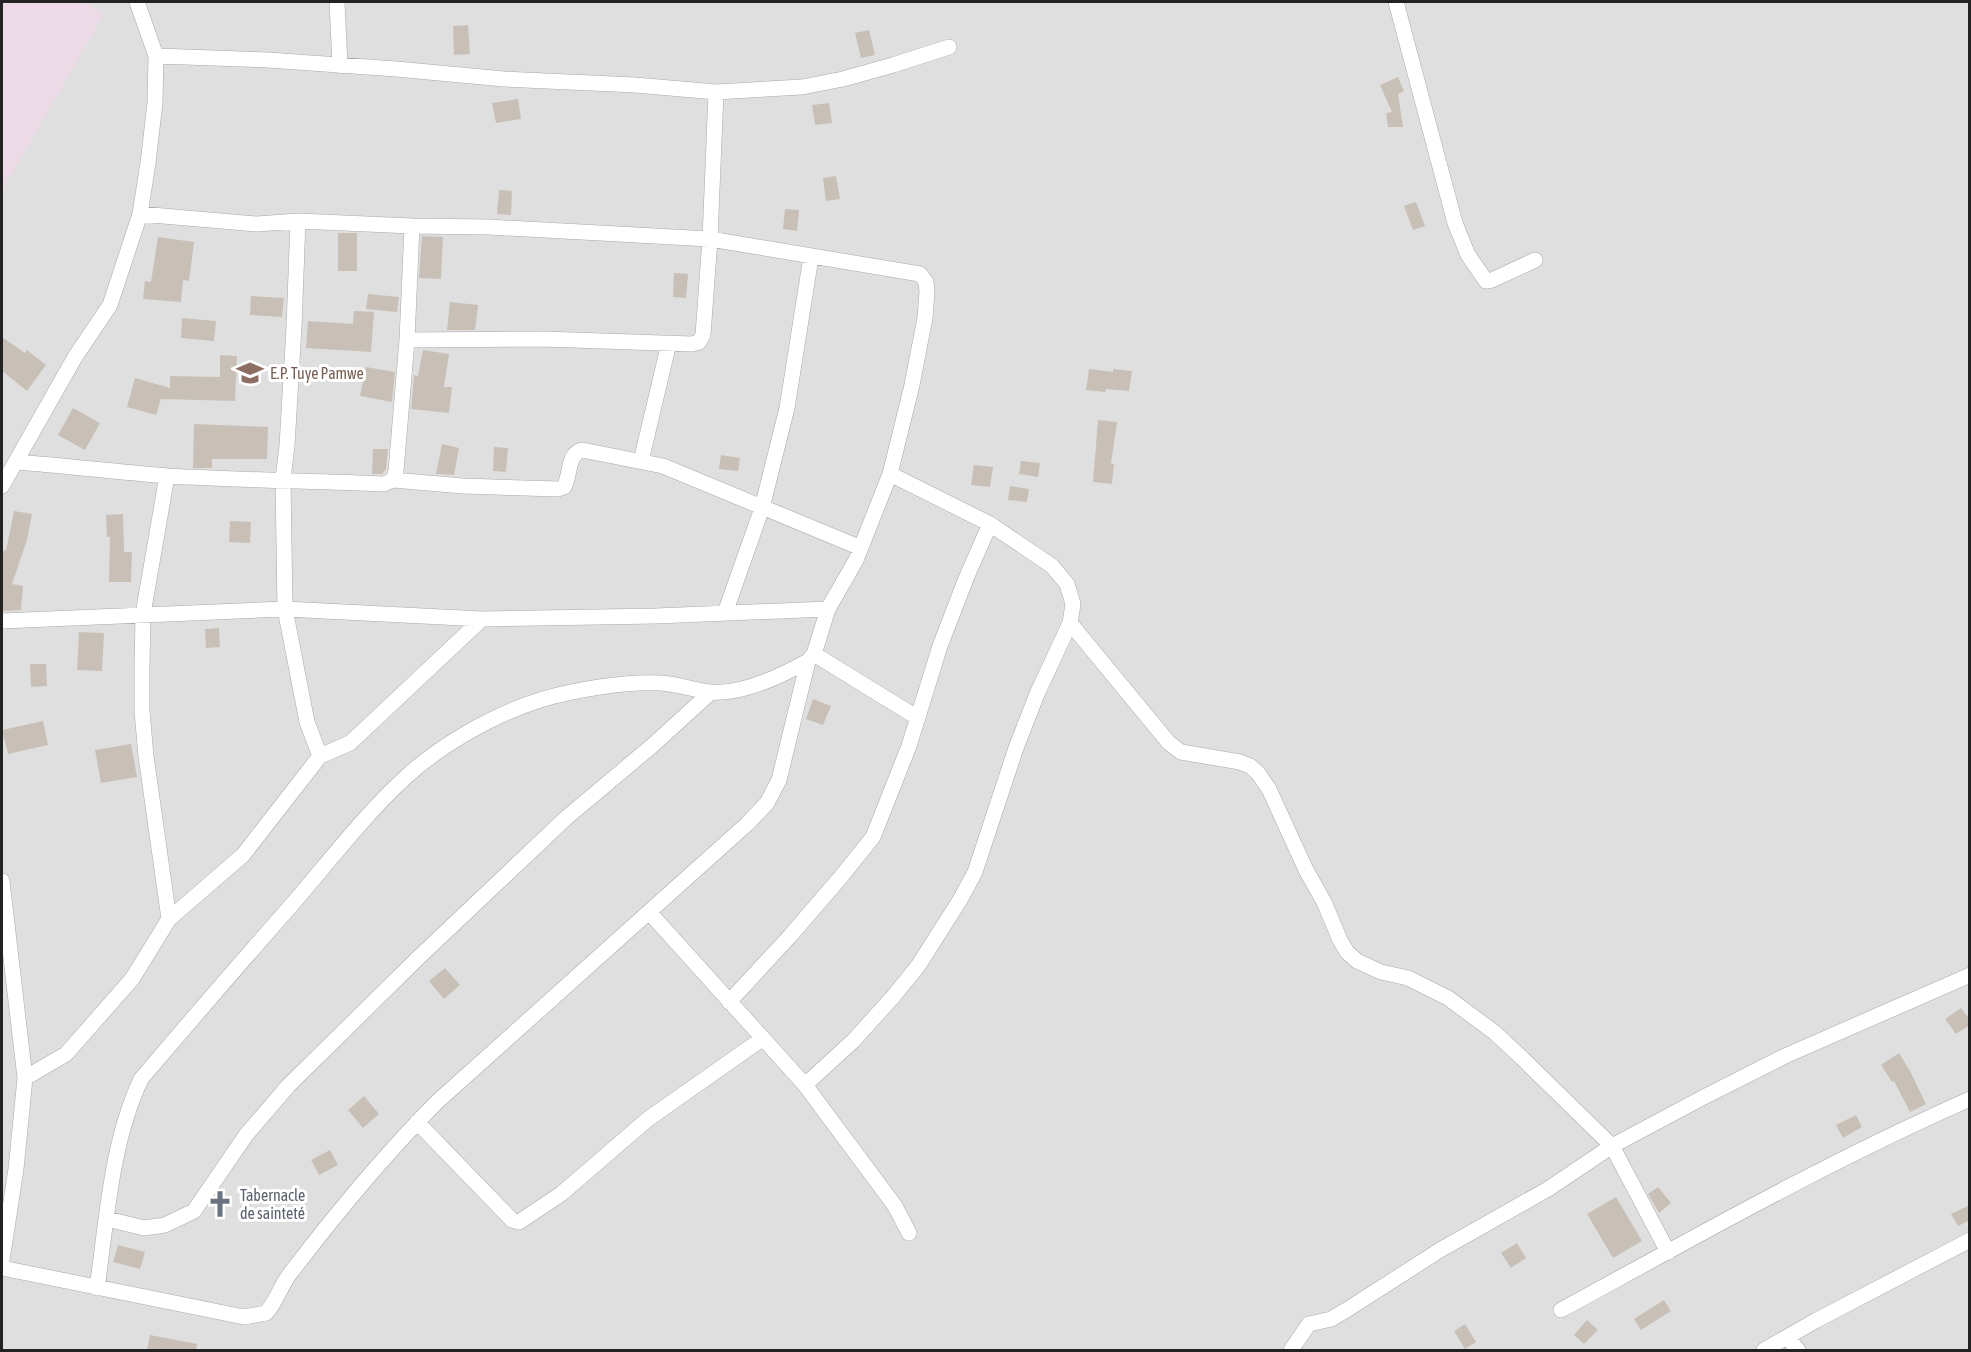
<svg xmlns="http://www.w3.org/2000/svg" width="1971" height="1352" viewBox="0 0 1971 1352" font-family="'Asap Condensed',sans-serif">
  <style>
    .residential { fill: #e0dfdf }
    .industrial { fill: #ecdae7 }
    .building { fill: #c8c0b7 }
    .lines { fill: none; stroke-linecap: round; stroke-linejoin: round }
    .minor-casing { stroke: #a9a9a9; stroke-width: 16 }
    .minor { stroke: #fff; stroke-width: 15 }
    .labels { text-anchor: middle; stroke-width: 6; stroke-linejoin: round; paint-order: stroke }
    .education-label { font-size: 16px; fill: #785e54; stroke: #fff; text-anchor: start }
    .worship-label { font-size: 16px; fill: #5b616d; stroke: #fff; text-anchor: start }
  </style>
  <rect width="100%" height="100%" fill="#f3f0e8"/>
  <path class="residential" d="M2 2H1969V1350H2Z"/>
  <path class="industrial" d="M2 2H84L104 14 2 191Z"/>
  <path class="building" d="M468 25 470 54 454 55 453 26Z
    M869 30 875 55 861 58 855 33Z
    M1398 77 1404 91 1398 94 1403 127H1388L1386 113 1392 112 1380 85Z
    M518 99 521 119 496 123 492 103Z
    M829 103 832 123 815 125 812 105Z
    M836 176 840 199 826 201 823 178Z
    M499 190 512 191 511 215 497 214Z
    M1416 202 1425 226 1413 230 1404 206Z
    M785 209 799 210 797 231 783 229Z
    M338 233H357V271H338Z
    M422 236 443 237 441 279 419 278Z
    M158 237 194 242 189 281 183 280 181 302 143 299 145 281 151 282Z
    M674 273 688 274 686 298 673 297Z
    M368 294 399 297 397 312 366 309Z
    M251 296 284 298 282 317 250 315Z
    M450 302 478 305 475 330H447Z
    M354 311 374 312 371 352 306 348 308 321 353 324Z
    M182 318 216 321 214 341 181 338Z
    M2 337 25 353 27 350 46 365 27 391 2 371Z
    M423 350 449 354 444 387H452L449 413 411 409 414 375 418 376Z
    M220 355 237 356 235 401 161 399 156 415 127 407 135 378 170 388V376L220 377Z
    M366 367 395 372 392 402 360 396Z
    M1089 369 1113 372V369L1132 371 1129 391 1106 389 1105 392 1086 390Z
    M73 408 100 423 85 450 58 435Z
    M1098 420 1117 422 1111 463 1114 464 1112 484 1093 482Z
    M194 424 268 427 267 459H212V468H193Z
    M442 444 459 448 454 475 436 474Z
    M494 447 508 448 506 472 493 471Z
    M373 449H388L386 469 382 474H372Z
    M721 455 740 458 738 471 719 469Z
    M1021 461 1040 463 1038 477 1019 474Z
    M974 465 993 467 990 487 971 485Z
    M1010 486 1029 489 1027 502 1008 500Z
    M14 511 32 514 27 540 12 584 23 586 21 610 2 611V557L4 550 6 551Z
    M123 514 124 552H132L131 582H109L110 537H107L106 515Z
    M230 521 251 522 250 543 229 542Z
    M219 628 220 647 206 648 205 629Z
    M79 632 104 633 102 671 77 670Z
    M30 664H46L47 686 31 687Z
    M813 699 831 706 823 725 806 719Z
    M43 721 48 745 8 754 2 730Z
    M131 744 137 777 101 783 95 750Z
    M445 968 460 985 444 999 429 981Z
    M1961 1008 1970 1020V1025L1956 1034 1945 1019Z
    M1899 1053 1910 1071 1926 1104 1910 1112 1894 1081 1892 1082 1881 1065Z
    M364 1096 379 1114 363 1128 348 1110Z
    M1856 1115 1862 1127 1843 1138 1836 1125Z
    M330 1150 338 1165 319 1175 311 1160Z
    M1658 1187 1671 1203 1659 1213 1648 1194Z
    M1616 1197 1642 1241 1613 1258 1587 1214Z
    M1970 1205V1220L1958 1226 1951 1214Z
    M1517 1243 1526 1258 1511 1268 1501 1253Z
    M118 1245 145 1252 140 1269 113 1262Z
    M1664 1300 1671 1311 1641 1330 1634 1319Z
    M1587 1320 1598 1330 1584 1344 1574 1335Z
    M1465 1324 1476 1342 1465 1349 1454 1331Z
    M150 1335 197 1344 196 1350H147Z"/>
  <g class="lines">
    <defs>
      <path id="minor" d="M337 2 340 66
        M1396 2 1455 223 1468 255 1486 281 1492 280 1535 260
        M156 56 268 60 396 69 504 79 635 85 716 92 802 87 843 79 893 65 949 47
        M298 221 294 327 287 446 283 479 285 609 307 722 320 756
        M407 340 543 339 692 344 699 342 703 335 710 239 716 92
        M641 461 669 343
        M17 462C67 466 117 472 168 476 240 480 312 481 384 484L393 480 396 471 407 340 412 226
        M167 476 143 614 142 667V711L146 756 169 919
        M393 480 463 486 558 489 564 487C571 475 567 454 582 450L663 466 861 548
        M2 486 75 357 110 305 140 214 148 163 155 103 156 56 137 2
        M725 613 762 508 787 408 811 257
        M2 621 285 609 482 619 656 616 828 609
        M1070 623 1169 743 1181 752 1240 762 1250 766 1258 773 1269 789 1306 870 1324 902 1340 940 1347 952 1357 961 1381 972 1408 978 1448 998 1494 1032 1522 1058 1612 1146 1668 1252
        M814 654 918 718
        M2 881 25 1078 16 1169 2 1260
        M649 912 805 1085 895 1206 909 1233
        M729 1002 790 936 840 878 873 837 909 746 940 646 967 576 990 524
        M25 1078 66 1054 132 979 169 919 243 855 320 756 350 743 482 619
        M805 1085 853 1041 892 998 918 966 960 900 975 872 1016 748 1037 694 1070 623 1073 604 1067 584 1052 566 990 524 890 474
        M417 1122 512 1220 519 1222 561 1194 648 1119 762 1039
        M107 1219 144 1228 165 1225 194 1211 246 1135 288 1086 418 958 566 818 653 745 711 692
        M2 1268 244 1317 266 1313C277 1301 281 1284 292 1271 338 1211 385 1154 438 1101L747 824 767 803 779 780 808 661 814 654 828 609 856 560 890 474 912 385 925 318 927 291 926 282 920 274 710 239 488 227 412 226 298 221 257 224 140 214
        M97 1288C107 1219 111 1143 141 1079 192 1019 243 960 295 901 331 859 366 813 407 776 442 744 495 714 540 700 573 690 626 681 661 683 677 684 694 690 710 692 742 695 781 676 808 661
        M1561 1310C1695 1237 1829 1161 1970 1099
        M1787 1337 1798 1350
        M1291 1350 1309 1324 1331 1319 1348 1309 1440 1250 1548 1189 1612 1146 1702 1098 1785 1056 1970 975
        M1764 1350 1815 1321 1970 1240"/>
    </defs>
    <use href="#minor" class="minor-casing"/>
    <use href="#minor" class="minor"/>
  </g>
  <defs>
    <symbol id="school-bare" viewBox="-9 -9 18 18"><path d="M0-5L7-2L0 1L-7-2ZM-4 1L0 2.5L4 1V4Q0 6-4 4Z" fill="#8d6e63" stroke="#fff" stroke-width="2.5" paint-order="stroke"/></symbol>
    <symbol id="church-bare" viewBox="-9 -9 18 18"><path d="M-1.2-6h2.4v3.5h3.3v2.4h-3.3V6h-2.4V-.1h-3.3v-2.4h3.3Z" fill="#6b7280" stroke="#fff" stroke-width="2.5" paint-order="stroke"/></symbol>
  </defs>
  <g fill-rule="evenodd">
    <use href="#school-bare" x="231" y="354" width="38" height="38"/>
    <use href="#church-bare" x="201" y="1185" width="38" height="38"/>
  </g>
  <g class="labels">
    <g class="education-label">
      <text x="270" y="379">E.P. Tuye Pamwe</text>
    </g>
    <g class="worship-label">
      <text x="240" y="1201">Tabernacle<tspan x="240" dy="18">de sainteté</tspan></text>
    </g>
  </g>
  <rect width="1971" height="1352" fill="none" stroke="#222222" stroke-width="6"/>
</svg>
